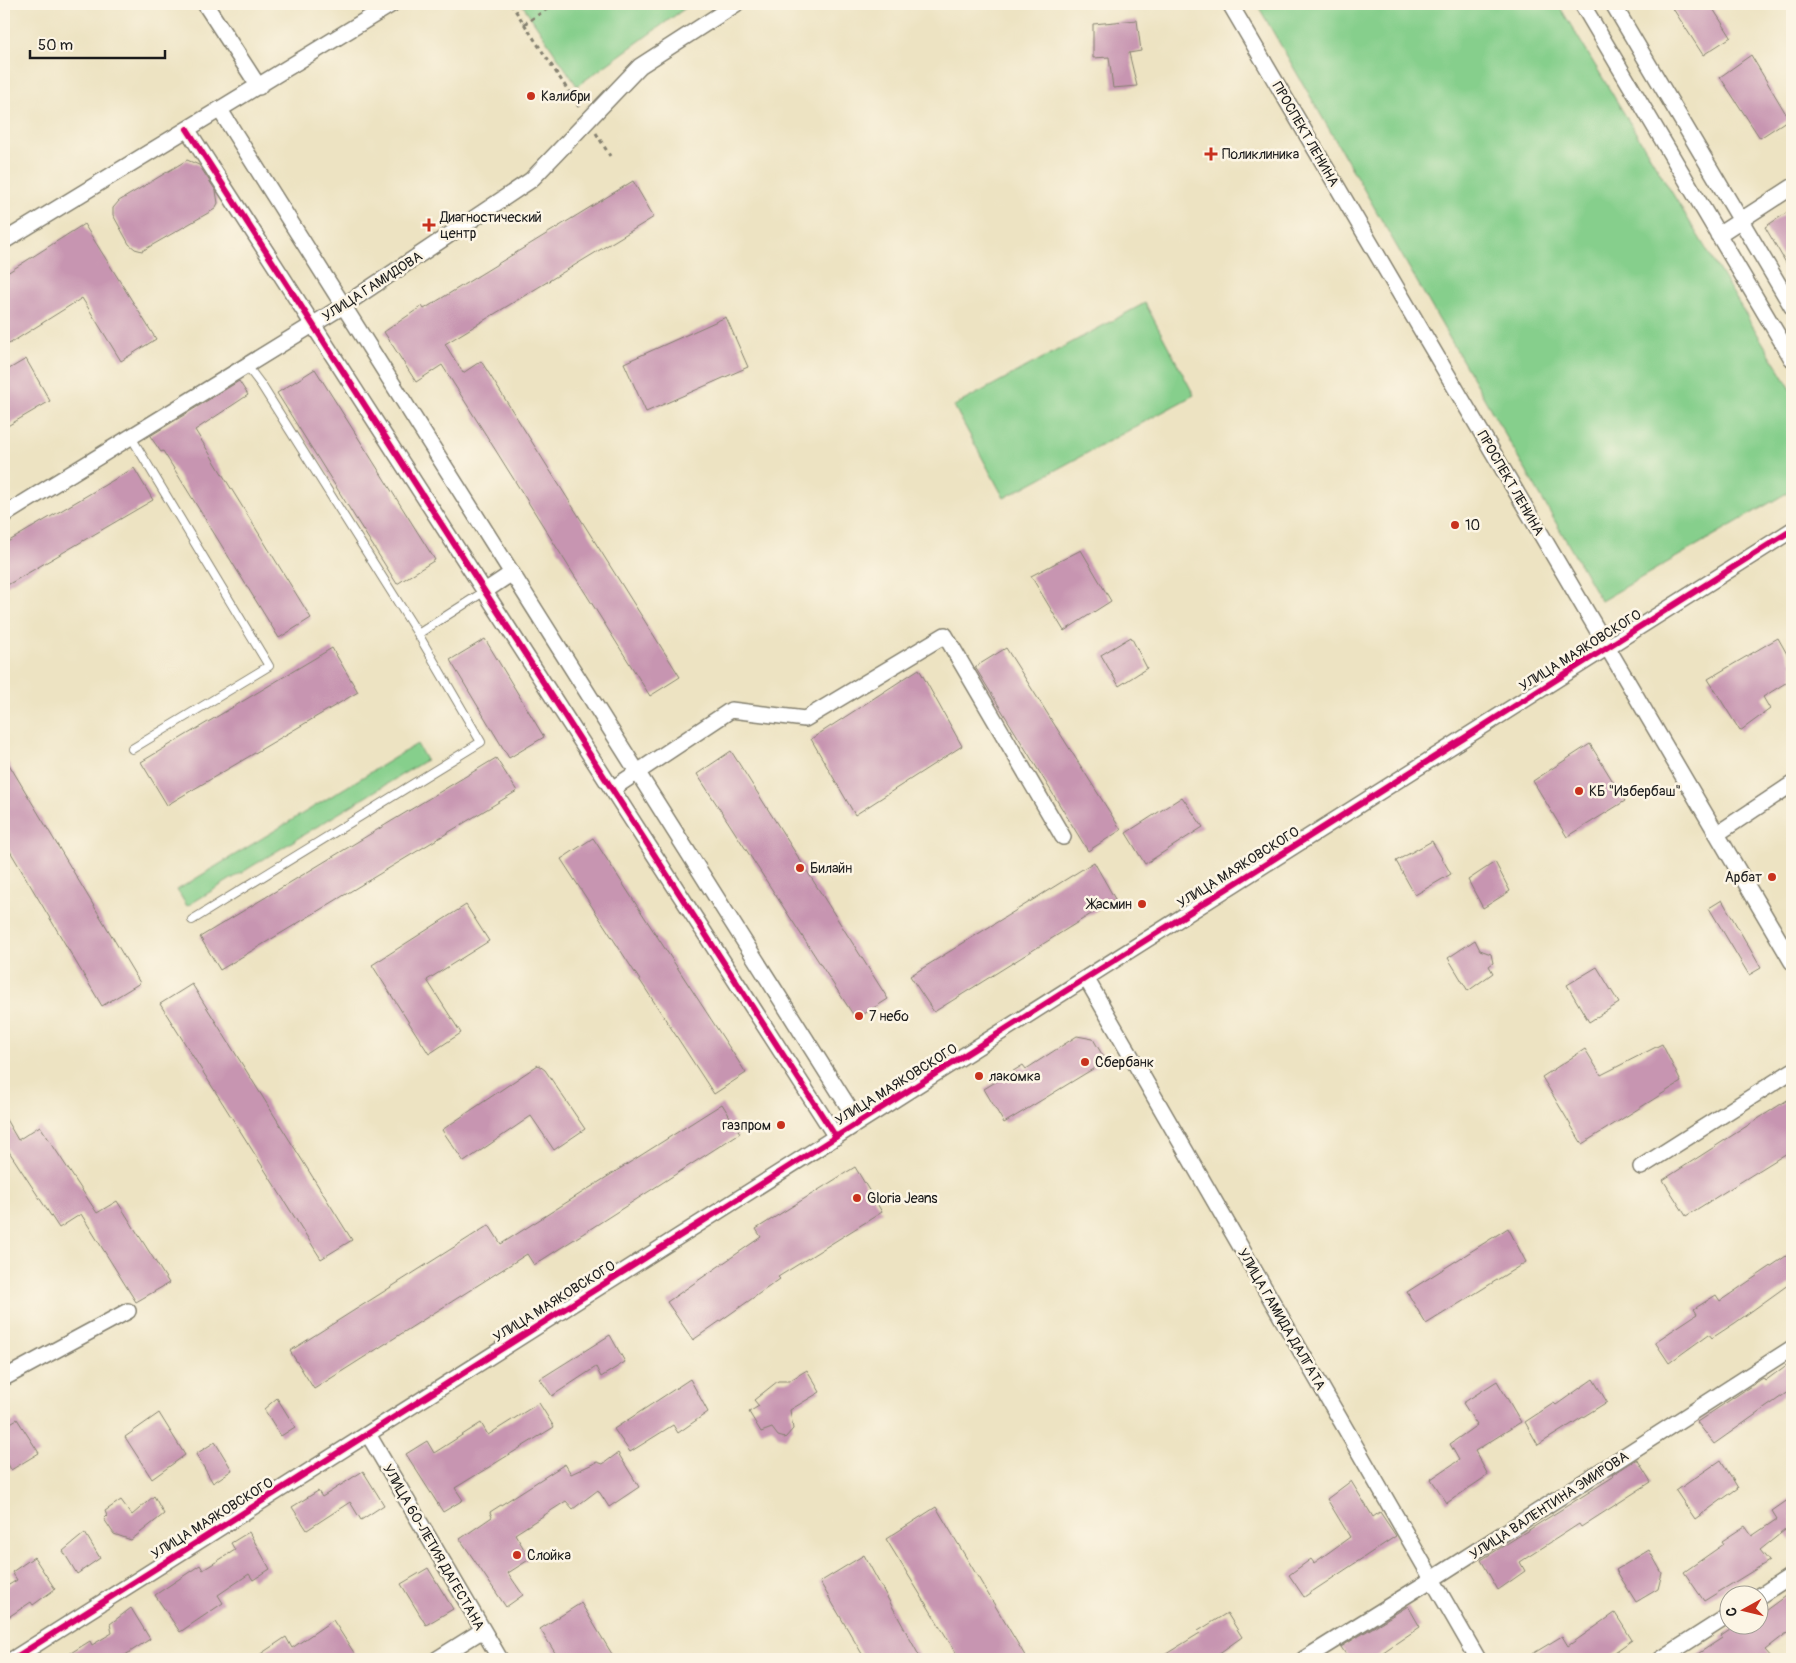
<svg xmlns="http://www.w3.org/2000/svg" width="1796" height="1663" viewBox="0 0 1796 1663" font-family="Pangolin,sans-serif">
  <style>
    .green { fill: #86cf8c; stroke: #517654 }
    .building { fill: #c795b1 }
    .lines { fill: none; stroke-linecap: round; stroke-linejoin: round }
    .service-casing { stroke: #84806f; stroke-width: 10 }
    .minor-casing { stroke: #84806f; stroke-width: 18 }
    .path { stroke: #84806f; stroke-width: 3; stroke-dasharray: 4 4; stroke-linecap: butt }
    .service { stroke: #fff; stroke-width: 8 }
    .minor { stroke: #fff; stroke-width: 15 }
    .cycleway-casing { stroke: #fcf5e5; stroke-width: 9 }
    .cycleway { stroke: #d6006c; stroke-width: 6 }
    .poi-dot { fill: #c8321e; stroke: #fcf5e5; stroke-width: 2 }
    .labels { text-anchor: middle; stroke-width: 5; stroke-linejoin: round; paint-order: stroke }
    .poi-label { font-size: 14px; fill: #1c1c1c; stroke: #fcf5e5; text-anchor: start }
    .street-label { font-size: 14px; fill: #1c1c1c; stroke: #fcf5e5 }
  </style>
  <rect width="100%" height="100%" fill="#fcf5e5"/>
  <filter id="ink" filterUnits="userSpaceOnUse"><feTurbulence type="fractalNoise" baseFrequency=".02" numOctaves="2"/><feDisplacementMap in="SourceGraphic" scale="10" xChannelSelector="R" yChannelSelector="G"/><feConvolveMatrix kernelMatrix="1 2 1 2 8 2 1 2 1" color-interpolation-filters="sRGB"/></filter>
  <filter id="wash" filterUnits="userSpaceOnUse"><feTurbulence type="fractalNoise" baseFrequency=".0096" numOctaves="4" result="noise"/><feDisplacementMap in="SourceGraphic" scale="20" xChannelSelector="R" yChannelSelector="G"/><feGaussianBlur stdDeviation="1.12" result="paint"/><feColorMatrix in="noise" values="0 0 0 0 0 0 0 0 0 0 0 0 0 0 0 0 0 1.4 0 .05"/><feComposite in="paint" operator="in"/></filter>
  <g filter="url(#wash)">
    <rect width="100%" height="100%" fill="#ede3c2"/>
    <path class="green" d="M522 4H691L577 86Z
      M1257 4H1558L1792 391V490L1601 601Z
      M1145 303 1194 395 1004 498 954 406Z
      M417 744 426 760 187 906 177 890Z"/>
    <g id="blocks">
      <path class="building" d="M1670 4H1710L1731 37 1703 55Z
        M1137 20 1141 51 1129 53 1137 86 1113 88 1109 57 1093 58V24Z
        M1751 55 1789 119 1760 138 1720 77Z
        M187 160 199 165 216 191 218 203 215 209 142 251 135 249 129 244 113 215V208L119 201Z
        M633 181 654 217 445 344 463 373 481 361 680 677 650 696 442 365 416 382 384 332 422 306 424 309Z
        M1792 209V273L1765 227Z
        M84 224 156 339 121 361 82 298 9 344 4 335V275Z
        M726 317 748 367 646 412 624 363Z
        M26 359 50 401 4 428V372Z
        M315 369 435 560 397 584 277 393Z
        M239 381 248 395 195 430 311 618 279 638 163 451 161 452 150 436Z
        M134 468 153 500 4 587V544Z
        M1081 550 1111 601 1064 631 1031 576Z
        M1131 637 1147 668 1119 686 1101 655Z
        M1778 638 1792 663V679L1763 697 1770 709 1740 731 1708 679Z
        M485 639 544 737 509 758 450 660Z
        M332 648 358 692 167 805 141 762Z
        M1006 648 1121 830 1088 851 975 667Z
        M919 669 962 746 855 815 811 739Z
        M1590 744 1625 801 1567 837 1533 781Z
        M731 751 888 999 856 1019 697 774Z
        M4 756 140 983 102 1006 4 841Z
        M496 758 517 791 220 970 200 937Z
        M1182 797 1203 827 1145 864 1126 833Z
        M593 838 746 1073 714 1094 561 859Z
        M1432 841 1451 874 1415 895 1396 861Z
        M1094 862 1115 899 934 1012 910 976Z
        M1495 862 1510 891 1483 908 1468 880Z
        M1722 900 1761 968 1749 975 1709 908Z
        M466 905 489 941 427 980 461 1033 429 1054 372 965Z
        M1475 940 1480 950 1491 954 1493 963 1489 966 1493 973 1468 991 1448 958Z
        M1597 967 1619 1003 1589 1022 1567 985Z
        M192 984 352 1240 321 1259 160 1004Z
        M1077 1036 1093 1039 1106 1061 1004 1123 984 1089 1023 1065 1026 1069Z
        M1662 1044 1681 1082 1582 1144 1542 1077 1585 1049 1601 1075Z
        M538 1065 545 1070 585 1129 554 1150 531 1116 464 1162 442 1130Z
        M1792 1097V1150L1686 1216 1663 1180Z
        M722 1104 740 1133 534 1265 527 1254 314 1389 290 1351 489 1225 501 1244Z
        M4 1116 18 1140 40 1126 97 1213 117 1201 169 1283 136 1302 81 1214 59 1228 4 1144Z
        M855 1167 882 1212 778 1277 780 1279 693 1340 667 1302 761 1237 756 1229Z
        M1508 1228 1526 1262 1426 1324 1407 1292Z
        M1792 1252V1282L1735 1323 1712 1338 1709 1334 1669 1363 1655 1342 1697 1314 1694 1309 1716 1295 1720 1301Z
        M610 1335 625 1362 601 1377 596 1367 552 1396 540 1379Z
        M1792 1361V1389L1714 1444 1697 1422 1763 1378 1765 1381Z
        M807 1370 820 1392 790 1410 793 1429 785 1438 778 1436 772 1428 761 1432 749 1412 759 1406 754 1400 778 1381H789Z
        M690 1379 708 1412 678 1433 673 1425 630 1452 614 1429Z
        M1593 1379 1607 1402 1538 1445 1525 1422 1554 1403 1556 1405Z
        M1497 1381 1521 1422 1475 1451 1488 1475 1447 1503 1431 1479 1459 1460 1450 1444 1477 1425 1463 1403Z
        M277 1398 295 1427 281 1436 264 1409Z
        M539 1403 554 1427 455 1488 463 1500 443 1512 406 1454 427 1441 434 1453 481 1423 488 1435Z
        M159 1413 185 1455 152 1479 125 1437Z
        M17 1419 39 1453 11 1470 4 1456V1427Z
        M215 1442 232 1470 213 1483 196 1454Z
        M618 1453 639 1487 609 1507 598 1490 573 1509 566 1501 515 1534 530 1559 508 1573 523 1595 506 1607 460 1539 492 1517 490 1512 565 1464 571 1474 597 1462 603 1464Z
        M1637 1459 1651 1482 1581 1527 1579 1524 1520 1562 1525 1571 1498 1590 1481 1560 1613 1477 1612 1475Z
        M1721 1460 1738 1488 1695 1519 1676 1491Z
        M363 1471 384 1505 361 1520 350 1502 307 1530 292 1507 318 1491 322 1497Z
        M1351 1481 1373 1517 1380 1512 1396 1536 1304 1597 1289 1575 1311 1559 1314 1563 1350 1537 1327 1499Z
        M154 1496 164 1514 131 1540 114 1534 104 1519 107 1516 105 1511 121 1500 132 1515Z
        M1792 1497V1540L1785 1530 1760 1550 1769 1561 1704 1601 1684 1572 1724 1544 1722 1541 1745 1526 1752 1536 1777 1519 1772 1511Z
        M936 1507 1027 1659H960L886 1539Z
        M249 1532 270 1569 253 1580 249 1574 218 1595 223 1603 180 1632 155 1595 200 1565 203 1570 235 1550 231 1543Z
        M85 1533 100 1558 77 1574 63 1551Z
        M1649 1550 1662 1573 1658 1589 1636 1602 1616 1570Z
        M864 1555 921 1659H865L820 1582Z
        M34 1557 55 1589 33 1605 31 1602 4 1620V1588L17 1580 12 1572Z
        M428 1568 453 1609 426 1625 401 1584Z
        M1792 1591V1629L1765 1650 1773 1659H1690L1722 1638 1721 1636 1736 1626H1758V1616Z
        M581 1603 615 1659H559L540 1629Z
        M1408 1606 1420 1627 1373 1659H1349L1341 1647Z
        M131 1608 150 1639 119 1659H61L90 1641 92 1645 112 1633 110 1624Z
        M1227 1613 1242 1637 1211 1659H1158L1200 1633 1198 1631Z
        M1615 1613 1632 1640 1605 1659H1524L1562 1636 1568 1646Z
        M333 1620 358 1659H253L286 1637 292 1648Z"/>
    </g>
  </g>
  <g filter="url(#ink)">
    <use href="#blocks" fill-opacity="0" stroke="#84806f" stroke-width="1"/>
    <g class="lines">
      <defs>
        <path id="service" d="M247 366 262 386 418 634
          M131 437 269 666 132 749
          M192 920 481 742 418 634 485 591"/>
        <path id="minor" d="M205 4 259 87
          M1230 4 1792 962
          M1582 4 1792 359
          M1613 4 1792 307
          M220 110 858 1122
          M187 129 836 1137
          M1718 235 1792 187
          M4 241 392 4
          M4 515 343 306 531 180 640 66 736 4
          M485 591 512 573
          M612 789 731 710 805 719 945 635 1063 837
          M1717 834 1792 784
          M1086 978 1478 1659
          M1641 1167 1792 1071
          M4 1378 128 1311
          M368 1434 500 1659
          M1758 1597 1792 1575
          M13 1659 1792 530
          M437 1659 483 1630
          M1304 1659 1431 1580 1792 1348
          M1661 1659 1728 1616"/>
      </defs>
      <use href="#service" class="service-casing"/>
      <use href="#minor" class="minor-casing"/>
      <path class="path" d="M511 4 579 107
        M524 24 555 4
        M596 133 610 156"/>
      <use href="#service" class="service"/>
      <use href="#minor" class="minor"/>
      <defs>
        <path id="cycleway" d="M187 129 836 1137
          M13 1659 1792 530"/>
      </defs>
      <use href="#cycleway" class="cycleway-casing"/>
      <use href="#cycleway" class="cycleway"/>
    </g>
  </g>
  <g class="poi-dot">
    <circle cx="531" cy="96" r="5"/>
    <path d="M1208.5 146.5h5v5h5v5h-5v5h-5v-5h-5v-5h5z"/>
    <path d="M426.5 217.5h5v5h5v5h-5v5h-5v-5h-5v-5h5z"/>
    <circle cx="1455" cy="525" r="5"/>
    <circle cx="1579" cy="791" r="5"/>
    <circle cx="800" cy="868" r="5"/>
    <circle cx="1772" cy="877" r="5"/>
    <circle cx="1142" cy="904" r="5"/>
    <circle cx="859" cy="1016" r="5"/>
    <circle cx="1085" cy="1062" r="5"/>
    <circle cx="979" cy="1076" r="5"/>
    <circle cx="781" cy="1125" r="5"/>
    <circle cx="857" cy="1198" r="5"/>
    <circle cx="517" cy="1555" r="5"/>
  </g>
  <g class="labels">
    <g class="poi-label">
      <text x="541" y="101">Калибри</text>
      <text x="1222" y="159">Поликлиника</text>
      <text x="440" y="222">Диагностический<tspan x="440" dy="16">центр</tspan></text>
      <text x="1465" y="530">10</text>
      <text x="1589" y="796">КБ "Избербаш"</text>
      <text x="810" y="873">Билайн</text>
      <text x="1762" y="882" text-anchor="end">Арбат</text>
      <text x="1132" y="909" text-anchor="end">Жасмин</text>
      <text x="869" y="1021">7 небо</text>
      <text x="1095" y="1067">Сбербанк</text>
      <text x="989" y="1081">лакомка</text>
      <text x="771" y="1130" text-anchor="end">газпром</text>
      <text x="867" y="1203">Gloria Jeans</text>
      <text x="527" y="1560">Слойка</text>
    </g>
    <g class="street-label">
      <text transform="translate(1306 134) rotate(60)" y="5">ПРОСПЕКТ ЛЕНИНА</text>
      <text transform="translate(372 286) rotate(-33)" y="5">УЛИЦА ГАМИДОВА</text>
      <text transform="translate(1511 483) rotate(60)" y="5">ПРОСПЕКТ ЛЕНИНА</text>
      <text transform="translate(1580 650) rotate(-32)" y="5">УЛИЦА МАЯКОВСКОГО</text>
      <text transform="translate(1238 867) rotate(-32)" y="5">УЛИЦА МАЯКОВСКОГО</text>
      <text transform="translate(896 1084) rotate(-32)" y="5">УЛИЦА МАЯКОВСКОГО</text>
      <text transform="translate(554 1301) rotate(-32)" y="5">УЛИЦА МАЯКОВСКОГО</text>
      <text transform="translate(1282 1319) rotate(60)" y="5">УЛИЦА ГАМИДА ДАЛГАТА</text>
      <text transform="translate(1549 1505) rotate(-33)" y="5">УЛИЦА ВАЛЕНТИНА ЭМИРОВА</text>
      <text transform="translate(212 1518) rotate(-32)" y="5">УЛИЦА МАЯКОВСКОГО</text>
      <text transform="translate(434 1547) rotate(60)" y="5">УЛИЦА 60-ЛЕТИЯ ДАГЕСТАНА</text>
    </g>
  </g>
  <rect width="1796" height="1663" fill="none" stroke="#fcf5e5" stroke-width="20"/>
  <g transform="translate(1744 1610) rotate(262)"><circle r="24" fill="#fcf5e5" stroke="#a29e95"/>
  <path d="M0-4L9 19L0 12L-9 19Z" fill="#c8321e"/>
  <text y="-8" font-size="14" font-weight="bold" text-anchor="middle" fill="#1c1c1c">С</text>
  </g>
  <path d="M30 50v8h135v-8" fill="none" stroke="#1c1c1c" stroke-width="2.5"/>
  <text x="38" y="50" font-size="15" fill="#1c1c1c" stroke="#fcf5e5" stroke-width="4" paint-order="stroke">50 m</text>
</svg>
